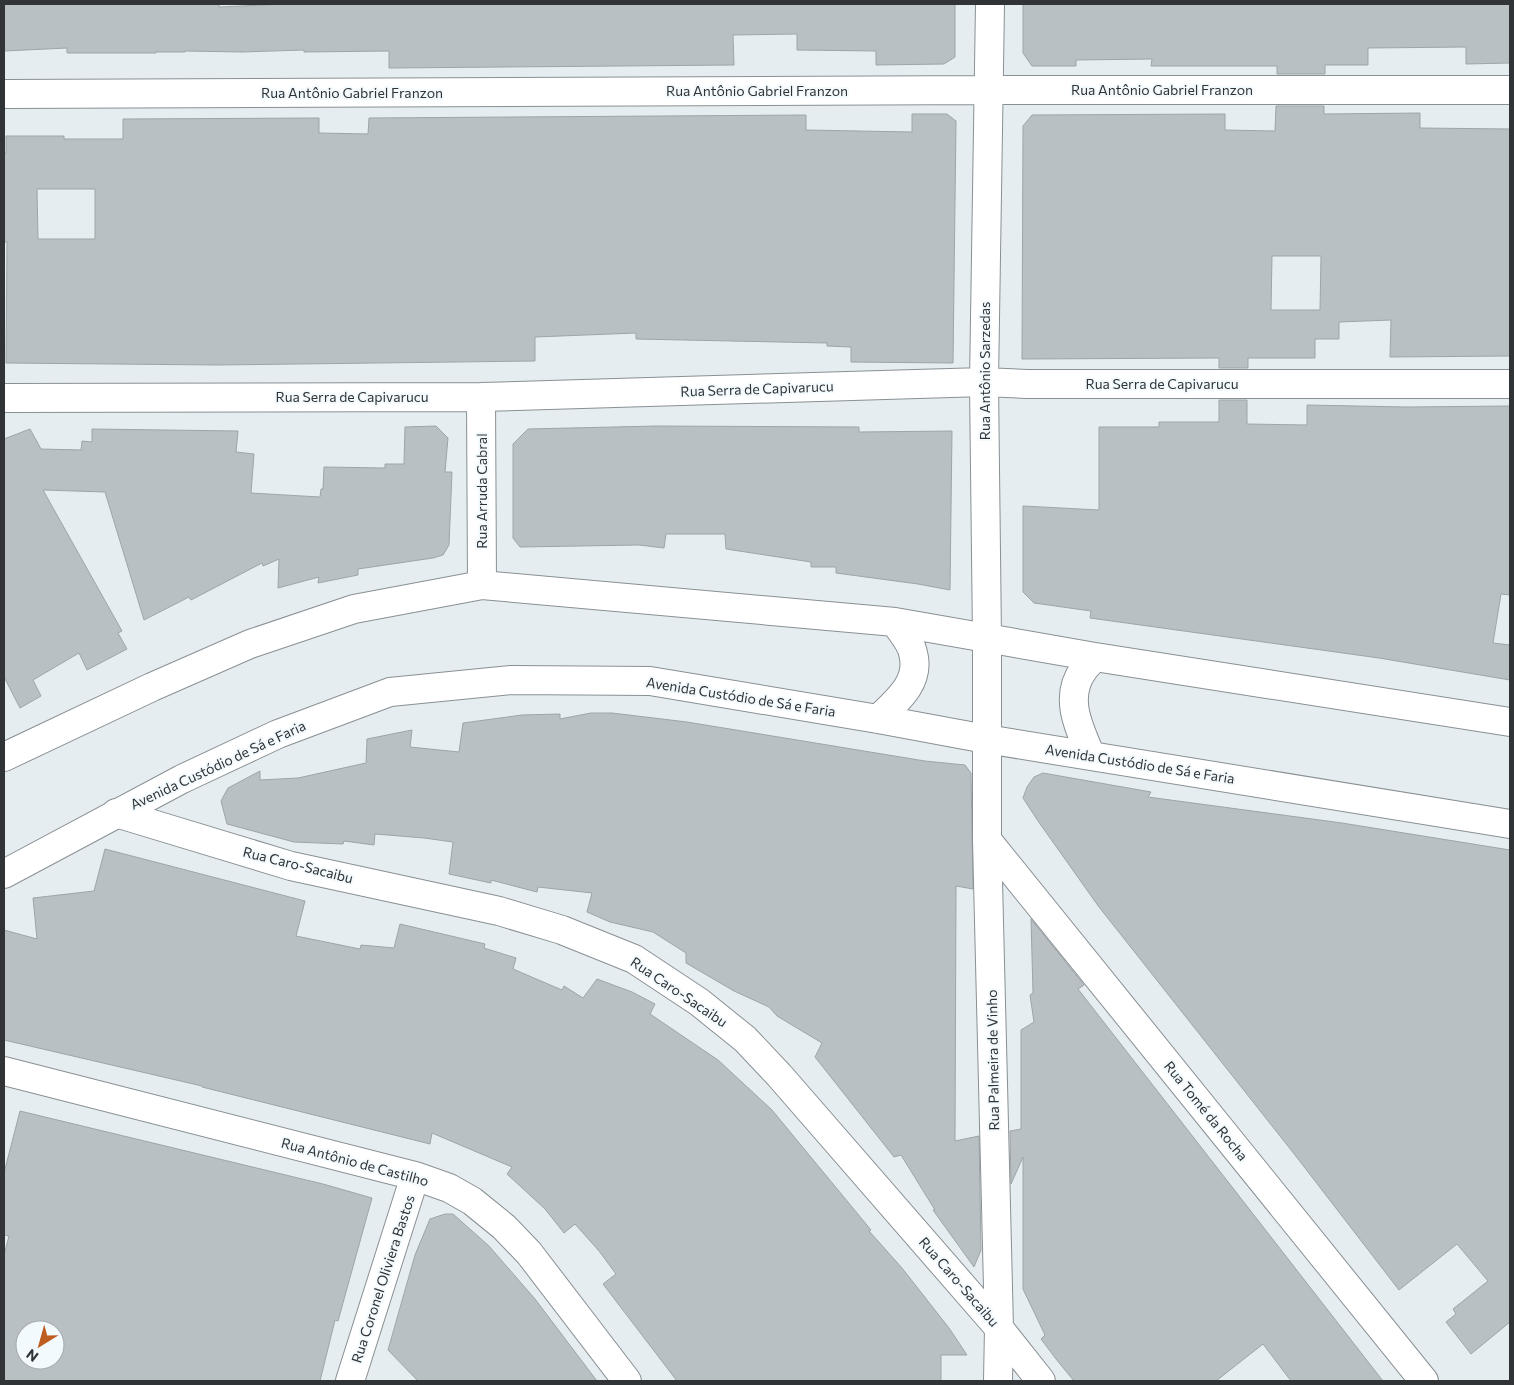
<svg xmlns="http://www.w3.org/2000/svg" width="1514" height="1385" viewBox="0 0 1514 1385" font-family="Commissioner,sans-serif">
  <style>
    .building { fill: #b8c0c3; stroke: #9ea5a8; fill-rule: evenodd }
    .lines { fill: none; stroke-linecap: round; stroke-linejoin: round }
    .minor-casing { stroke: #899094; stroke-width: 30 }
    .tertiary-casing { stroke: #899094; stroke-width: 30 }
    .minor { stroke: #fff; stroke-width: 28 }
    .tertiary { stroke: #fff; stroke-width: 28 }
    .labels { text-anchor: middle; stroke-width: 4; stroke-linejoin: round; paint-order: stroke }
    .street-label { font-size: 14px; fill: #313436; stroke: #f2fafe }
  </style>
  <rect width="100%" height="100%" fill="#e5edf1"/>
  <path class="building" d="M4 4H219V7L285 4H955V57L944 64 876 65V51L797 50V34L733 35 734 65 389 68V51L304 52V50L242 52 185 51V52H156V53H67V48L4 51Z
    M1023 4H1510V63L1466 64V47L1368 48V65H1325V74H1277V66H1151L1152 59 1076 60V66H1032L1023 53Z
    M1276 106H1324V114L1420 113V128L1510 129V356L1390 357 1391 320 1339 322V339H1315V358H1248V368H1219V358L1022 359 1023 126 1032 115 1225 114V130L1275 131ZM1272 256H1321L1320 310H1271Z
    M912 114H947L956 121 953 363 851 362V347L827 346V343L636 339V333L535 337V361L219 365 6 363 7 242H4V153H6V136H64V139H123V119L319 118V133L368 134 369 118 806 115V130L912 132ZM37 189H95V239H38Z
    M1219 400H1247V424L1307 425V405L1407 407 1510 406V595L1501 594 1493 643 1510 645V680L1379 658 1090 618 1091 611 1034 603 1023 592V506L1099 510V427H1159V422H1219Z
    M436 426 448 438 445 472H452L449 545 443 555 433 558 358 569V575L318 583 319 577 278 588 279 559 263 566 262 563 191 600 189 597 144 620 105 492 43 490 122 631 118 633 127 649 87 670 79 653 33 680 41 696 20 708 4 677V439L30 429 41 449 81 450 82 441 92 442V429L238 431 236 452 254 454 251 493 320 497 321 489H323L324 467 385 468V464H404L405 427Z
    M656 426 859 427V432L952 431 950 590 918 584 836 573V567H811V562L726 549 725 534H666L664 548 639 545 520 547 513 538V444L528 429Z
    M591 713H612L687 722 925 761 965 765 971 773 973 889 956 886 955 1141 979 1136 981 1250 974 1267 933 1210H935L901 1155 894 1157 815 1057 822 1043 777 1016 769 1007 734 991 686 963V953L653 932 610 922 587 912 592 893 538 887 537 892 491 880V883L449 874 453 842 424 838 375 834 374 845 344 841 343 844 294 842 227 824 221 801 228 788 260 771V780L298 778 366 763 367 739 412 730 410 747 459 752 463 723 522 715 560 714V719Z
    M1043 773 1151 792 1148 797 1342 823 1510 850V1322L1471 1354 1446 1322 1456 1314 1453 1309 1488 1281 1457 1244 1399 1290 1295 1155 1099 907 1038 821 1023 798 1027 787 1034 777Z
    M105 849 305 901 296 936 360 949 361 945 394 948 400 924 485 944 484 948 516 958 513 969 562 990 564 986 583 998 597 979 632 992 655 1004 650 1014 718 1060 772 1110 871 1230 869 1231 902 1268 949 1328 967 1355H941V1381H677L603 1284 616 1274 599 1251 575 1224 564 1233 545 1209 507 1174 512 1167 432 1133 430 1144 202 1087V1086L4 1040V930L37 939 33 898 94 891Z
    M1031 919 1084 985 1078 989 1383 1381H1291L1263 1344 1216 1381H1074L1056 1359 1041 1339 1045 1335 1023 1289V1157L1011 1184 1010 1131 1021 1129V1030L1034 1022 1030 995 1033 993Z
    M20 1111 323 1184 372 1198 338 1321 335 1320 320 1381H4V1255L9 1236 4 1235V1173ZM25 1330H55V1360H25Z
    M445 1214H453L489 1246 535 1299 597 1381H418L388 1350 415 1255 430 1219Z"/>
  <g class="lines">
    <defs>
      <path id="minor" d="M990 4 984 382 987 639V840L999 1328 998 1381
        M4 94 989 90H1510
        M481 397 482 585
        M4 398 481 397 984 382 1027 384H1510
        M116 813 291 866 499 911 562 930 634 959 699 1002 745 1039 779 1075 999 1328 1041 1381
        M987 840 1424 1381
        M4 1071 415 1176 449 1188 472 1201 504 1227 529 1253 627 1381
        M350 1381 415 1176"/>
      <path id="tertiary" d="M878 719C897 701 921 682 913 653 911 642 901 632 895 622
        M1091 756C1079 728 1063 697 1084 669 1087 665 1091 661 1095 657
        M4 757 152 687 250 644 354 609 482 585 895 622 1095 657 1510 722
        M4 874 182 779 278 734 390 692 511 680 650 681 878 719 986 739 1510 824"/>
    </defs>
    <use href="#minor" class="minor-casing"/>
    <use href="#tertiary" class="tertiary-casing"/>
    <use href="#minor" class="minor"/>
    <use href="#tertiary" class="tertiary"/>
  </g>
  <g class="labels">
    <g class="street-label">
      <text x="1162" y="95">Rua Antônio Gabriel Franzon</text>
      <text x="757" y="96">Rua Antônio Gabriel Franzon</text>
      <text x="352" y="98">Rua Antônio Gabriel Franzon</text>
      <text transform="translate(985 371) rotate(-90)" y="5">Rua Antônio Sarzedas</text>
      <text x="1162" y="389">Rua Serra de Capivarucu</text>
      <text transform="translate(757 389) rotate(-2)" y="5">Rua Serra de Capivarucu</text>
      <text x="352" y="402">Rua Serra de Capivarucu</text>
      <text transform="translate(482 491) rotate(-90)" y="5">Rua Arruda Cabral</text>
      <text transform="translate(741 697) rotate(9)" y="5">Avenida Custódio de Sá e Faria</text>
      <text transform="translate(1140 764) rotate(9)" y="5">Avenida Custódio de Sá e Faria</text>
      <text transform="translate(218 765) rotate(-25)" y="5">Avenida Custódio de Sá e Faria</text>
      <text transform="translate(298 865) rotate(14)" y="5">Rua Caro-Sacaibu</text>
      <text transform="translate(679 992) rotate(34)" y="5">Rua Caro-Sacaibu</text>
      <text transform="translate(993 1060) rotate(-91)" y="5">Rua Palmeira de Vinho</text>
      <text transform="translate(1206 1111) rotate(51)" y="5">Rua Tomé da Rocha</text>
      <text transform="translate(355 1162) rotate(15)" y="5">Rua Antônio de Castilho</text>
      <text transform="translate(383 1279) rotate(-72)" y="5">Rua Coronel Oliviera Bastos</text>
      <text transform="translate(959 1282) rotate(49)" y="5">Rua Caro-Sacaibu</text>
    </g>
  </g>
  <rect width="1514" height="1385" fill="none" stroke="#313436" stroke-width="10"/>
  <g transform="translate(40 1345) rotate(217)"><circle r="24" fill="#f2fafe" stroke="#a5abae"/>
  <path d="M0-4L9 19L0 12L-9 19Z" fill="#bf5d21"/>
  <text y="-8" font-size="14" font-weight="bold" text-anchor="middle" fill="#313436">N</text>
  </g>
</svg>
